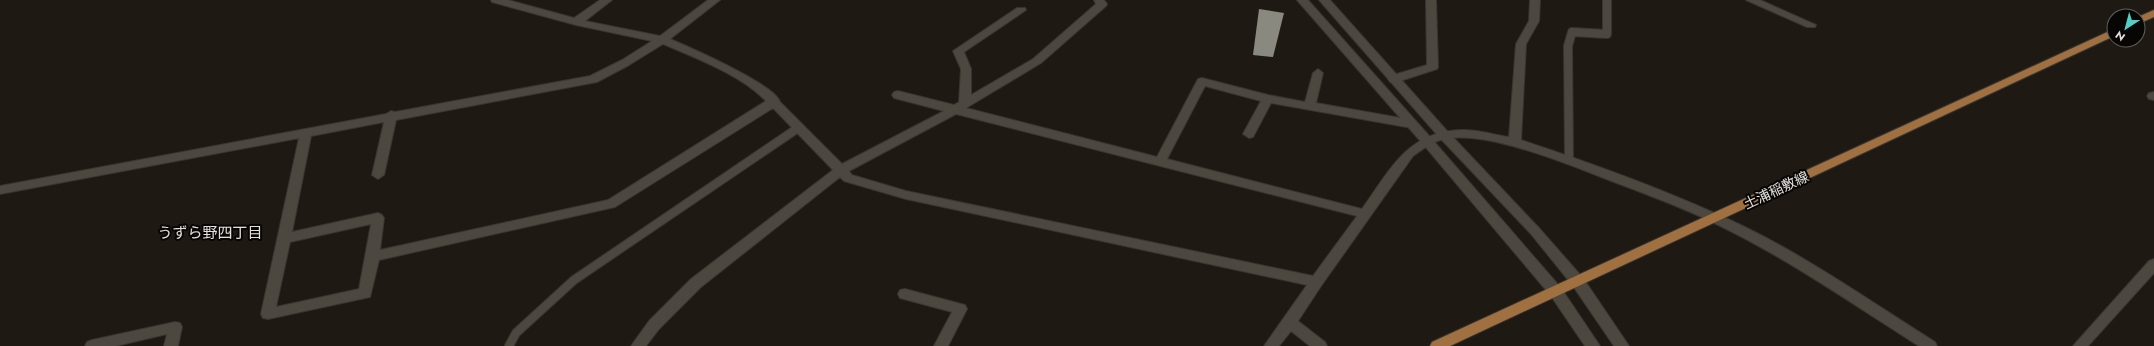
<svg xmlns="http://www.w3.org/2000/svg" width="2154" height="346" viewBox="0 0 2154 346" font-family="Jost,'Noto Sans JP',sans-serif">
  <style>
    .building { fill: #8a897f }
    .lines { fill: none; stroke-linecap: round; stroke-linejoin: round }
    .service-casing { stroke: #383532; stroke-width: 10 }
    .minor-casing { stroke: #383532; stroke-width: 2 }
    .tertiary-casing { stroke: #383532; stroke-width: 2 }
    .primary-casing { stroke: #383532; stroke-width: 2 }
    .service { stroke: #4c4840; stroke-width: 8 }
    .minor { fill: #4c4840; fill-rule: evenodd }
    .tertiary { fill: #4c4840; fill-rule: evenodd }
    .primary { fill: #a17041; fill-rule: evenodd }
    .labels { text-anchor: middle; stroke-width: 4; stroke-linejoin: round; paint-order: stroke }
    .street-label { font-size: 14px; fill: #e3e0dc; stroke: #070604 }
    .neighbourhood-label { font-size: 15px; fill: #e3e0dc; stroke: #070604 }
  </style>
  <rect width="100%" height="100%" fill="#1e1a13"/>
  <path class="building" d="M1259 9 1284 13 1273 57 1253 55Z"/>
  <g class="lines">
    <defs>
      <path id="service" d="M1569 160 1568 46 1572 32 1607 34V0
        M509 346 516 333 574 280 798 128"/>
      <path id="minor" d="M491 0H508L574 18 600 0H612L585 21 660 36 708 0H720L670 39C689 47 776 85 780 102L842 164 944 111 894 98 892 95 894 92 898 91 954 105 959 102 961 69 953 51 1017 8H1025L1026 10 964 52 971 69V95L1033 59 1096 4 1094 0H1104L1107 4 1106 6 1041 63 966 108 1157 157 1198 79 1202 78 1268 95 1305 102 1313 73 1318 69 1323 73 1316 103 1412 120 1418 124 1412 128 1271 103 1253 137 1249 138 1243 134 1261 101 1205 86 1167 159 1362 209C1391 169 1408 130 1464 130 1479 130 1495 135 1509 137L1516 44 1529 21 1530 0H1540L1539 21 1526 44 1521 140C1588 162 1655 186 1719 215 1795 248 1865 298 1935 342L1937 346H1919C1851 303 1784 256 1712 222 1673 203 1631 189 1591 173 1554 159 1484 131 1445 139 1433 141 1423 149 1413 156L1321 286 1298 321 1325 342 1327 346H1310L1291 331 1279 346H1264L1307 285 906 199 844 181 840 177 701 287 659 329 646 346H631L649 321 691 279 833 170 773 108 615 207 379 260 370 297 268 319 263 318 261 314 299 138 0 194V186L386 114 391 111 395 112 590 76 622 60 652 41 576 25 492 2ZM663 44C696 58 741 75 766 101L608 200 380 250 384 218 382 215 378 213 292 232 311 136 384 122 372 175 378 179 384 175 396 120 597 82 629 65ZM956 114 1357 216 1313 276 906 191 852 175 849 171ZM371 224 359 289 276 307 290 242Z
        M1426 0H1436L1438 67 1437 69 1394 83 1390 82 1388 79 1390 76 1427 65Z
        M1746 0H1760L1816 25 1815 27H1807Z
        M2154 92V100L2149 99 2147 96 2149 93Z
        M2154 259V273L2088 346H2073L2149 261Z
        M905 289 965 305 967 309 948 346H934L952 312 900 298 898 294 900 290Z
        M175 322 180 323 182 327 178 346H164L167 334 116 346H85L87 342 92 340Z"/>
      <path id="tertiary" d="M1297 0H1308L1431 138 1561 288 1600 346H1585L1551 296 1423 144Z
        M1319 0H1330L1448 132 1539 228 1583 278 1629 346H1614L1573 286 1531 234 1440 138Z"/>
      <path id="primary" d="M2154 10V17L2138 24V17Z
        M2114 29V36L1450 346H1430L1432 342Z"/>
    </defs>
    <use href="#service" class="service-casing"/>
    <use href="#minor" class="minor-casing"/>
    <use href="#tertiary" class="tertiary-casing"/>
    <use href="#primary" class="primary-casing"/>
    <use href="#service" class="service"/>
    <use href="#minor" class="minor"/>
    <use href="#tertiary" class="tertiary"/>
    <use href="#primary" class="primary"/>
  </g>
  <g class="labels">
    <g class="street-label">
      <text transform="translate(1776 190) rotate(-25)" y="5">土浦稲敷線</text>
    </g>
    <g class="neighbourhood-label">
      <text x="210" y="238">うずら野四丁目</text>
    </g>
  </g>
  <g transform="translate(2126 28) rotate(216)"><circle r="19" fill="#070604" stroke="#5f5d5a"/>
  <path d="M0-3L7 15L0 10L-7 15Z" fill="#54cdc7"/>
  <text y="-6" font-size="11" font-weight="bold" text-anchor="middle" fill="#e3e0dc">N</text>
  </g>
</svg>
